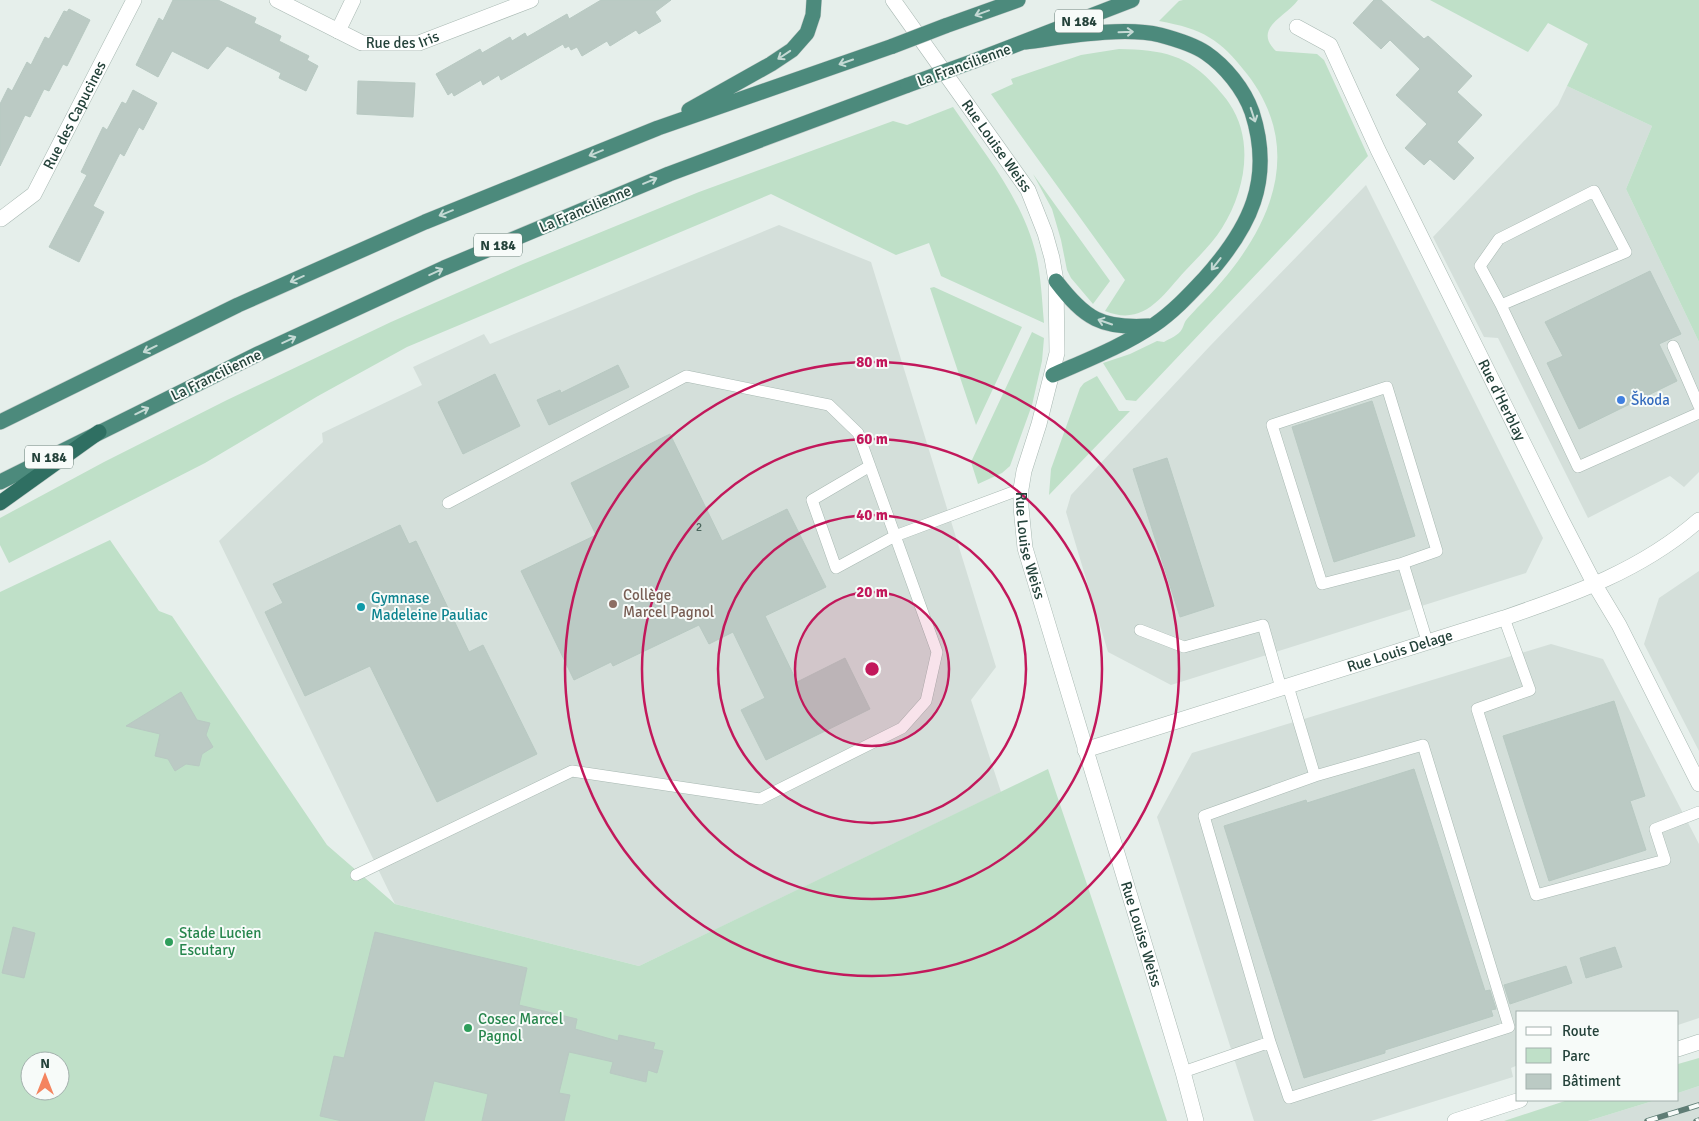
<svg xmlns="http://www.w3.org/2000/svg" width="1699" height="1121" viewBox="0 0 1699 1121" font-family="Signika,sans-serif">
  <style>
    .built { fill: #d4dfda }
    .green { fill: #bfe0c8; fill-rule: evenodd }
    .building { fill: #bbcac4; stroke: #b8c9c2 }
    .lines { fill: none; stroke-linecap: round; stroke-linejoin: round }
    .service-casing { stroke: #a8b8b2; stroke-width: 12 }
    .minor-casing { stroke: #a8b8b2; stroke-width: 16 }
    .trunk-casing { stroke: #c2cac8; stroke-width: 16 }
    .motorway-casing { stroke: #c2cac8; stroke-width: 16 }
    .service { stroke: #fff; stroke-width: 11 }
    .minor { stroke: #fff; stroke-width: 15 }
    .trunk { stroke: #4c8a7c; stroke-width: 15 }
    .motorway { stroke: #2f6f62; stroke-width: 15 }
    .rail-casing { stroke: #5f7d75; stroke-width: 5.5 }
    .rail { stroke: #f7fbf9; stroke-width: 4; stroke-dasharray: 11; stroke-linecap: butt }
    .trunk-bridge-casing { stroke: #c2cac8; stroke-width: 16; stroke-linecap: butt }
    .trunk-bridge { stroke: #4c8a7c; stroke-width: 15 }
    .oneway { stroke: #c4d9d4 }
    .ring { fill: none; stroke: #c2185b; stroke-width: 2.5 }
    .shop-dot { fill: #3f7fe0; stroke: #f7fbf9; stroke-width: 2 }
    .education-dot { fill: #8d6e63; stroke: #f7fbf9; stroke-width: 2 }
    .culture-dot { fill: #0f9aa8; stroke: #f7fbf9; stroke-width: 2 }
    .leisure-dot { fill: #2e9e5b; stroke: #f7fbf9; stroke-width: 2 }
    .labels { text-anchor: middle; stroke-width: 4; stroke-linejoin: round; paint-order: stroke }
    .number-label { font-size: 12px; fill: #4a645c }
    .shield { fill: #f7fbf9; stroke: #637a73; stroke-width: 1 }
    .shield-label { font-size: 14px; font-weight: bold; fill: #24423a }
    .street-label { font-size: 15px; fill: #24423a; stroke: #f7fbf9 }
    .shop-label { font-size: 15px; fill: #366cbe; stroke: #f7fbf9; text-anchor: start }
    .education-label { font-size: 15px; fill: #785e54; stroke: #f7fbf9; text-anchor: start }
    .culture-label { font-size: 15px; fill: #0d838f; stroke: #f7fbf9; text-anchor: start }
    .leisure-label { font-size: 15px; fill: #27864d; stroke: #f7fbf9; text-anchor: start }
    .centre { fill: #c2185b; stroke: #f7fbf9; stroke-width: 2.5 }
    .ring-label { font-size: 15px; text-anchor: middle; font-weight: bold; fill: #c2185b; stroke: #f7fbf9; stroke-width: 4; stroke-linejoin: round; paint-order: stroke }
  </style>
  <rect width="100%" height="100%" fill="#e6efeb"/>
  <path class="built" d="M1567 86 1652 126 1626 189 1699 342V472L1684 487 1670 476 1588 518 1498 338 1484 337 1433 237 1558 105Z
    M1366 185 1543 538 1526 573 1171 685 1108 652 1066 512 1071 495 1210 346Z
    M779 225 871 262 996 667 971 700 1001 792 639 966 395 904 219 541 323 442 322 433 422 385 413 367 484 334 490 344Z
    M1699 571V751L1644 644 1659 598Z
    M1551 644 1603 659 1699 844V1018L1678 1025V1012H1518V1065L1511 1068 1513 1077 1371 1121H1254L1157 817 1192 753Z
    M1699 1086V1121H1588L1656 1100H1678V1093Z"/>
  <path class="green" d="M1183 0H1298C1286 17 1252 28 1276 51L1317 54 1324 60 1368 156 1136 401 1126 400 1103 363 1130 354 1157 341 1164 342C1169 339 1179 335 1182 329 1184 326 1184 322 1187 319 1190 315 1194 312 1197 308 1262 244 1312 158 1247 74 1220 39 1203 29 1159 21L1179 1Z
    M1430 0H1699V342L1626 189 1652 126 1567 86 1588 44 1548 23 1528 52Z
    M1119 49C1163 50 1187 54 1217 88 1221 93 1226 98 1229 103 1255 141 1245 191 1222 228 1212 244 1198 257 1185 271 1162 296 1144 327 1105 311L1125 280 991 94 1013 84 1011 79 1081 55Z
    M953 107C984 153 1022 198 1036 254 1041 276 1042 300 1044 323L941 276 929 243 896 255 771 194 407 347 318 396 205 463 9 563 0 545V518L104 462 227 400 391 322 523 264 699 192 893 121 907 125Z
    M1033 174 1110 281 1093 304 1071 278 1067 270 1061 240 1052 209Z
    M934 287 1022 327 976 425 930 288Z
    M1032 332 1044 338 1042 361 1032 405 1010 466 1002 473 978 484 971 462Z
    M1097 376 1119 411H1130L1049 495 1051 469 1080 388 1084 383Z
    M110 540 159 611 172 616 327 845 395 904 639 966 1048 769 1167 1121H0V592ZM30 1061H60V1091H30Z
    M1699 1058V1086L1678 1093V1064Z
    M1568 1100H1656L1588 1121H1504Z"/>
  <path class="building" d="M173 0H218L256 18 254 23 281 36 279 41 309 56 307 60 318 66 306 91 279 78 281 73 227 46 208 69 172 51 158 77 136 65 159 18 163 21Z
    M601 0H671L655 12 661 21 639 34 636 30 610 46 607 41 582 56 577 47 571 50 569 46 565 48 563 44 501 80 499 75 483 85 481 80 454 96 452 92 448 95 436 74 480 49 482 53 510 37 512 41 525 33 527 37 567 14 569 19Z
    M1374 0H1381L1424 39 1428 36 1472 76 1457 92 1482 115 1457 142 1474 158 1454 180 1430 159 1424 165 1405 148 1427 124 1396 95 1420 69 1390 40 1381 49 1353 23Z
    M69 9 90 20 67 66 63 64 49 91 44 89 30 117 25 115 0 166V104L8 88 12 91 27 62 31 65 45 37 49 39 64 11 67 12Z
    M358 81 415 83 413 117 357 114Z
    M133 90 157 103 143 130 139 127 124 156 120 153 93 206 104 212 79 262 49 247 87 175 81 172 103 127 107 130 122 102 126 104Z
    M1650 271 1681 334 1659 344 1677 381 1579 429 1547 363 1563 356 1545 322Z
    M618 365 629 387 549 425 537 400 560 390 561 393Z
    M495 374 520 426 463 454 438 402Z
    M1372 401 1415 536 1334 562 1292 427Z
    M670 434 722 541 787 509 826 587 765 616 797 682 845 658 870 709 766 760 741 710 765 698 733 632 709 644 699 625 613 666 611 662 574 680 521 571 596 535 571 483Z
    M1167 458 1214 606 1180 617 1133 469Z
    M400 525 409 544 416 541 469 652 483 645 537 754 437 802 370 666 305 696 265 612 283 603 273 584Z
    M181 692 197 720 210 723 206 735 213 747 202 754 199 766 186 764 175 771 168 759 155 756 160 734 126 726Z
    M1614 701 1645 796 1630 801 1646 850 1549 881 1503 736Z
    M1414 769 1485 991 1490 990 1496 1009 1491 1010 1493 1016 1385 1050V1053L1304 1078 1224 826 1306 800 1307 803Z
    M13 927 35 933 24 978 2 973Z
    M375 932 527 968 519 1005 577 1019 575 1029 618 1041 619 1035 655 1043 653 1049 663 1051 657 1073 648 1070 646 1082 610 1073 613 1062 569 1052 559 1093 570 1095 564 1121H482L488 1094 434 1081 424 1121H342L320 1116 334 1056 344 1058Z
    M1615 947 1622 967 1586 978 1580 958Z
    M1566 966 1572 983 1510 1004 1504 985Z"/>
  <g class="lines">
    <defs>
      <path id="service" d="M1501 305 1626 252 1594 191 1499 239 1480 266 1501 305 1578 467 1699 413
        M1673 346 1699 406
        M870 466 812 500 836 568 895 536 1021 489
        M1403 563 1322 584 1272 425 1387 387 1437 551 1403 563 1427 641
        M1504 618 1530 690 1477 709 1536 895 1665 860 1655 829 1699 812
        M1140 630 1184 647 1263 625 1281 688
        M1288 686 1315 776
        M356 875 572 771 760 799 902 728 926 701 937 652 858 433 829 405 686 376 448 503
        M1183 1072 1270 1042 1289 1098 1509 1027 1423 745 1315 776 1204 816 1270 1042"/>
      <g id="minor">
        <path id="s1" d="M277 0 362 43H419L531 0"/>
        <path id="s2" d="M893 0 1028 190 1045 233 1052 258 1056 281 1057 353 1039 424 1024 471 1021 489V507L1025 548 1183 1072 1196 1121"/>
        <path id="s3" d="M1297 27 1330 45 1378 150 1561 519 1595 585 1619 625 1699 784"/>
        <path d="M338 31 353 0"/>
        <path id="s4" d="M1 219 34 194 134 0"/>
        <path id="s5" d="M1085 750 1504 618C1574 594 1642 570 1699 520"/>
        <path d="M1678 1049 1699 1042"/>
        <path d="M1455 1121 1520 1100"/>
      </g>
      <path id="trunk" d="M945 26 1018 0
        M1025 42C1064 37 1122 26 1160 35 1175 39 1193 44 1206 53 1225 66 1244 89 1252 112 1274 180 1250 228 1204 279 1188 296 1173 312 1154 325 1123 346 1087 360 1053 375
        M974 61 1132 0
        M689 110 771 64 792 50 807 33 813 15 814 0
        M1056 281C1085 319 1102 329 1149 326
        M0 422 238 305 425 222 658 128 893 46
        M0 482 260 353 444 268 669 174 908 85"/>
      <path id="motorway" d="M0 503 99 432"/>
    </defs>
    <use href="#service" class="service-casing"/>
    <use href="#minor" class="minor-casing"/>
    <use href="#trunk" class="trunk-casing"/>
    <use href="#motorway" class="motorway-casing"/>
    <use href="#service" class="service"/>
    <use href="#minor" class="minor"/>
    <use href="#trunk" class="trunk"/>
    <use href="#motorway" class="motorway"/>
    <defs>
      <path id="rail" d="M1647 1121 1699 1105
        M1696 1121 1699 1120"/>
    </defs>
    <use href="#rail" class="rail-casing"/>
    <use href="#rail" class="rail"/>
    <defs>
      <path id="trunk-bridge" d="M893 46 945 26
        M908 85 974 61"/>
    </defs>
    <use href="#trunk-bridge" class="trunk-bridge-casing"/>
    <use href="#trunk-bridge" class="trunk-bridge"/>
  </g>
  <defs><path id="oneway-shaft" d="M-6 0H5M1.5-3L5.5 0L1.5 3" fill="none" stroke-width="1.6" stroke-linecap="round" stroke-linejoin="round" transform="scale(1.25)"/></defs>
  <g class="oneway">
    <use href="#oneway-shaft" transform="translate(982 13) rotate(160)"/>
    <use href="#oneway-shaft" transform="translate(1126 32) rotate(-2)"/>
    <use href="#oneway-shaft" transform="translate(784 55) rotate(146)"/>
    <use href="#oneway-shaft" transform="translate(846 62) rotate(161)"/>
    <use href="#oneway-shaft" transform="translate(1253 115) rotate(72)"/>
    <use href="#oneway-shaft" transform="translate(596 153) rotate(158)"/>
    <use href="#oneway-shaft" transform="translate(650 181) rotate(-23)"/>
    <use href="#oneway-shaft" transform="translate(446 213) rotate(158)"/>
    <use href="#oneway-shaft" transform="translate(1216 264) rotate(128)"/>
    <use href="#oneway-shaft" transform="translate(436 272) rotate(-25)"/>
    <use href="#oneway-shaft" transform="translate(297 279) rotate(156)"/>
    <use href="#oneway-shaft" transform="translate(1105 322) rotate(-161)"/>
    <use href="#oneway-shaft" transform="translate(289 340) rotate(-25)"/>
    <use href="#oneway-shaft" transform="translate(150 349) rotate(154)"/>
    <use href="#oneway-shaft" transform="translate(142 411) rotate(-26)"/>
  </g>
  <circle cx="872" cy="669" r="77" fill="#c2185b" fill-opacity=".12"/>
  <g class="ring">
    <circle cx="872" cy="669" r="77"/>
    <circle cx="872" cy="669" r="154"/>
    <circle cx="872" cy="669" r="230"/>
    <circle cx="872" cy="669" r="307"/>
  </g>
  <circle class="shop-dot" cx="1621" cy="400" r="5"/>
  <circle class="education-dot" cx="613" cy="604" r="5"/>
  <circle class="culture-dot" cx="361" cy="607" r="5"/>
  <g class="leisure-dot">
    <circle cx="169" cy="942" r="5"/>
    <circle cx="468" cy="1028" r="5"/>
  </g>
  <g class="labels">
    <g class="number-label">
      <text x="699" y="531">2</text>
    </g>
    <g class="shield">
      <rect x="1055" y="9.5" width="48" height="23" rx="4"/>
      <rect x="474" y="233.5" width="48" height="23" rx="4"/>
      <rect x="25" y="445.5" width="48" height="23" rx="4"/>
    </g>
    <g class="shield-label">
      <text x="1079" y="26">N 184</text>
      <text x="498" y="250">N 184</text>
      <text x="49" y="462">N 184</text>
    </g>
    <g class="street-label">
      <text dy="5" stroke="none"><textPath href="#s1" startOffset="136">Rue des Iris</textPath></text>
      <text transform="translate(964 65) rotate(-20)" y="5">La Francilienne</text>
      <text dy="5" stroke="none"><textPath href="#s4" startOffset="130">Rue des Capucines</textPath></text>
      <text dy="5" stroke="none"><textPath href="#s2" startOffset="179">Rue Louise Weiss</textPath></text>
      <text transform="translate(585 209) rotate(-23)" y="5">La Francilienne</text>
      <text transform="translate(216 375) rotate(-26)" y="5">La Francilienne</text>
      <text dy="5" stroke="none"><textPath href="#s3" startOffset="432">Rue d'Herblay</textPath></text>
      <text dy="5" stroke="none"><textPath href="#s2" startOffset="599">Rue Louise Weiss</textPath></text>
      <text dy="5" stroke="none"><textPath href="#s5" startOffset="330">Rue Louis Delage</textPath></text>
      <text dy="5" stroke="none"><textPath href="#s2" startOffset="1004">Rue Louise Weiss</textPath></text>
    </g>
    <g class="shop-label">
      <text x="1631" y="405">Škoda</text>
    </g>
    <g class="education-label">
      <text x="623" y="600">Collège<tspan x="623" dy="17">Marcel Pagnol</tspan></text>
    </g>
    <g class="culture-label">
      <text x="371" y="603">Gymnase<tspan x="371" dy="17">Madeleine Pauliac</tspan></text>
    </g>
    <g class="leisure-label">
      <text x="179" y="938">Stade Lucien<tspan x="179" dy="17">Escutary</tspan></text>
      <text x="478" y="1024">Cosec Marcel<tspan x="478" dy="17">Pagnol</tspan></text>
    </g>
  </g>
  <circle cx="872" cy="669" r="8" class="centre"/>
  <g class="ring-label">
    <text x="872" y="367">80 m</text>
    <text x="872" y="444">60 m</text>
    <text x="872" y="520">40 m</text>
    <text x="872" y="597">20 m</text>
  </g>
  <rect x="1516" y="1011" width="162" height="90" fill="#f7fbf9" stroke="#a3b1ad"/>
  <rect x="1526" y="1027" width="25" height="8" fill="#ffffff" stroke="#a3b1ad"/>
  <text x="1562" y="1036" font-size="15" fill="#24423a">Route</text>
  <rect x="1526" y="1048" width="25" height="15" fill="#bfe0c8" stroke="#a3b1ad"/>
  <text x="1562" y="1061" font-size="15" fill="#24423a">Parc</text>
  <rect x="1526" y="1074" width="25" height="15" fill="#bbcac4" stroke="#a3b1ad"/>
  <text x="1562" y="1086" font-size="15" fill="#24423a">Bâtiment</text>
  <g transform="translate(45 1076)"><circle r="24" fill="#f7fbf9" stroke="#a3b1ad"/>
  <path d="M0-4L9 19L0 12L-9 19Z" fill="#f4845f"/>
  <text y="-8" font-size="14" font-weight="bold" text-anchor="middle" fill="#24423a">N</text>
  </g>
</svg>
